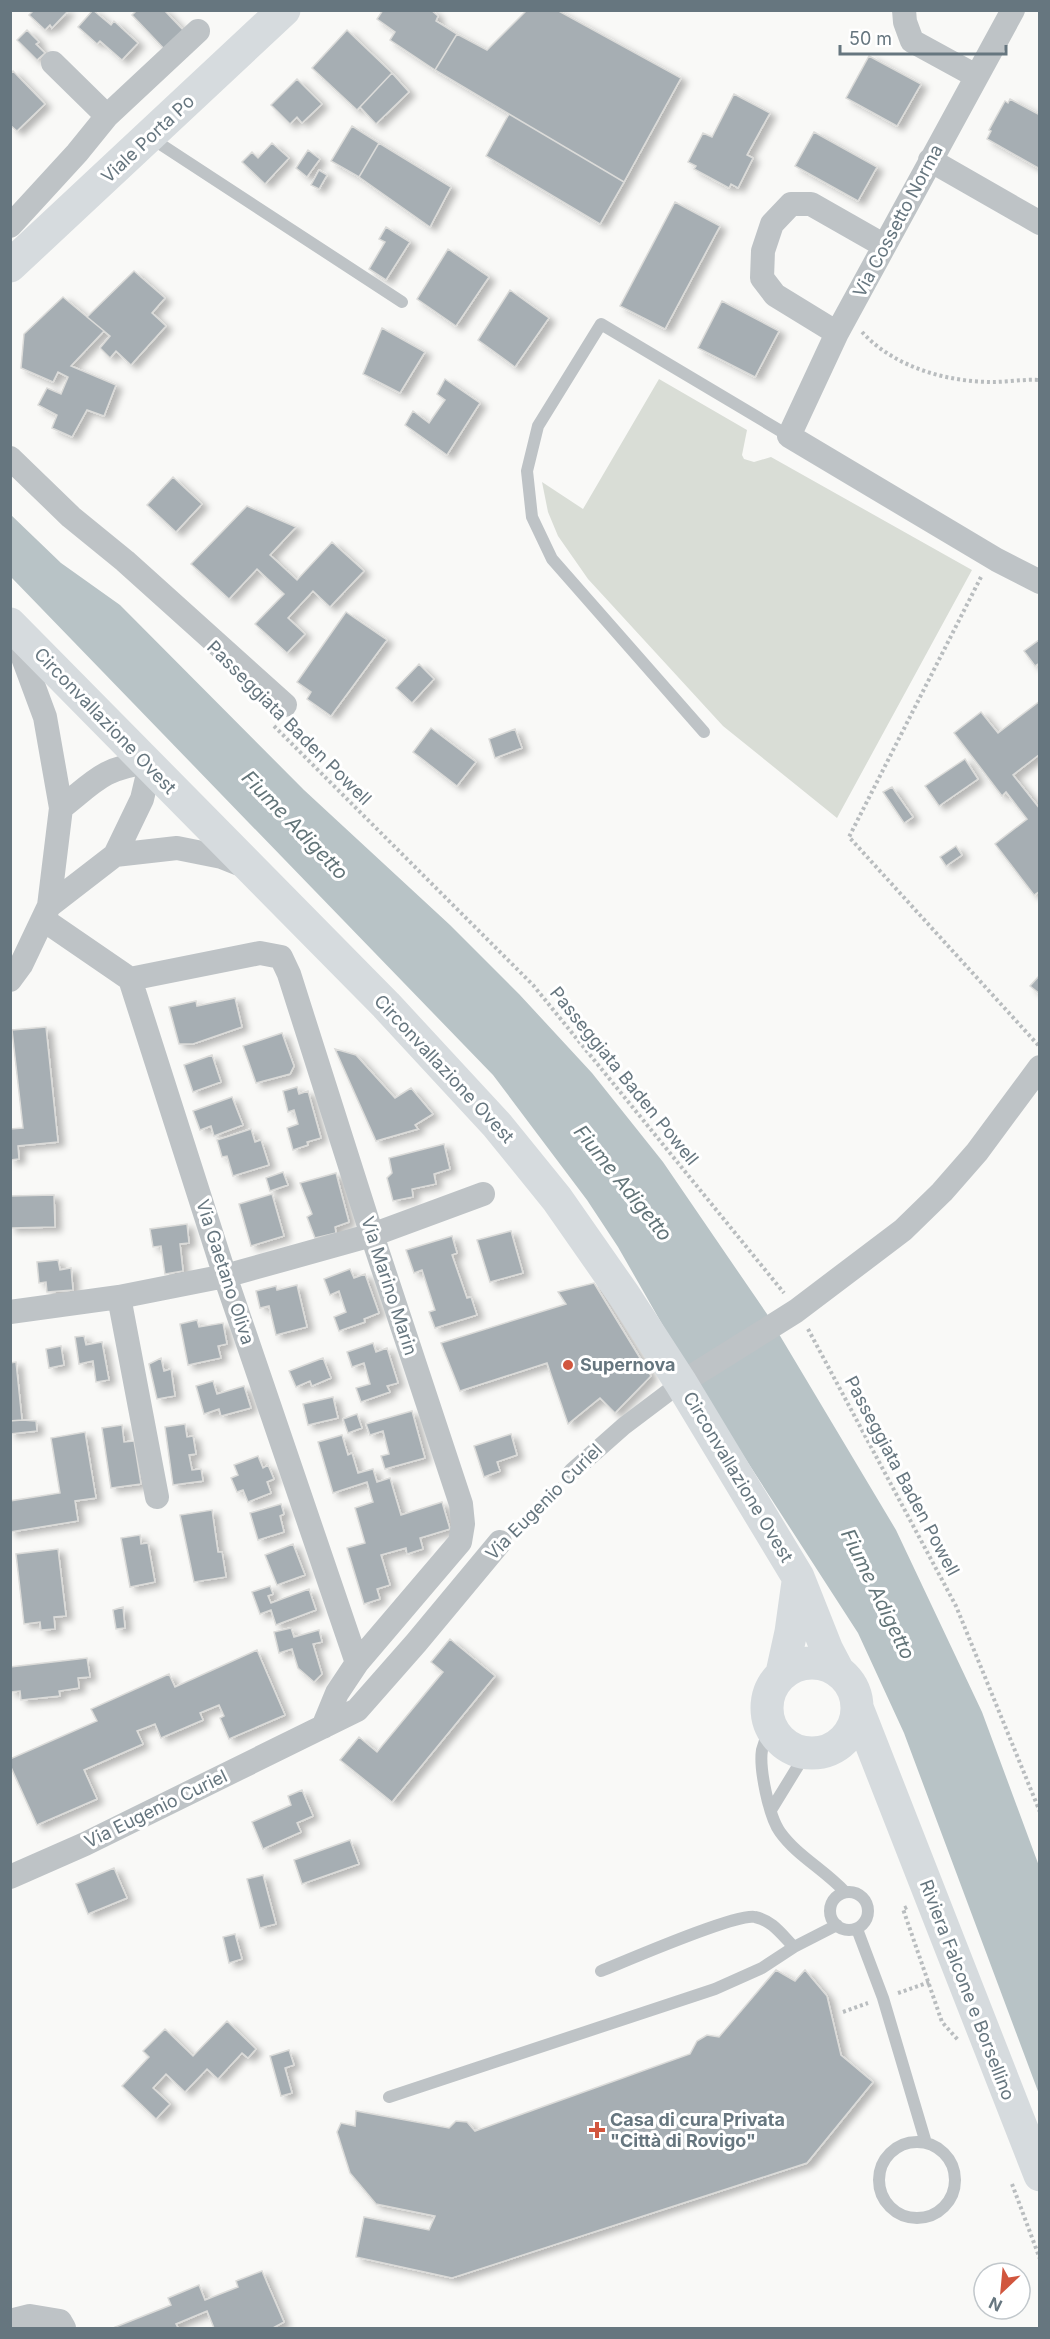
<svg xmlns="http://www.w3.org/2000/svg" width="1050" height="2339" viewBox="0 0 1050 2339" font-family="Inter,sans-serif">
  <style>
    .green { fill: #d9ddd6 }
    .water { fill: #b8c3c6 }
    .building { fill: #a6aeb3; stroke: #dbdbd9; stroke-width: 1.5; filter: url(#shadow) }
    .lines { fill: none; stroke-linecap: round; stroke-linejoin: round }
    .path { stroke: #b9bdbf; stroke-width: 4; stroke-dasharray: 3 3; stroke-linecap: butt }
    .service { stroke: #bec3c6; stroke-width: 12 }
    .pedestrian { stroke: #bec3c6; stroke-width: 18 }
    .minor { stroke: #bec3c6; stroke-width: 24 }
    .secondary { stroke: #d6dbde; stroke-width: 33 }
    .poi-dot { fill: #d1563e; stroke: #fff; stroke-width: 2 }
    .labels { text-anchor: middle; stroke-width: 6; stroke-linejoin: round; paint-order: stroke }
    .street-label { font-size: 18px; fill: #66767f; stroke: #fff }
    .poi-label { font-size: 18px; font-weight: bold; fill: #66767f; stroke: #fff; text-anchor: start }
    .water-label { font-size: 20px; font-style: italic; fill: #627478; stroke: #fff }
  </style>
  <defs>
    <filter id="shadow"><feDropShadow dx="6" dy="4" stdDeviation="3" flood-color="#0004"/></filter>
  </defs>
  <rect width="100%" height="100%" fill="#f9f9f7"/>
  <path class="green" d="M659 379 747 430 742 455 744 459 754 462 771 457 972 570 837 818 723 726 588 579 558 536 548 512 542 482 583 509Z"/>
  <path class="water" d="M10 514 61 563 120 605 304 790 450 925 519 994 592 1073 663 1162 767 1314 896 1530 982 1712 1039 1866V2094L904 1733 858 1633 690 1373 618 1247 587 1200 493 1075 11 577Z"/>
  <path class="building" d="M34 10H67L68 11 52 28 50 25 45 30 29 15Z
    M93 10 111 25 114 21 138 43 122 60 100 41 97 44 78 27Z
    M134 10H164L187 34 168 53 132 15 135 12Z
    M383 10H431L438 16 436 21 457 34 435 70 390 40 395 32 377 19Z
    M527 10H557L681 78 624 182 435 70 457 34 487 50Z
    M27 30 39 42 36 44 45 53 37 60 17 40Z
    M347 30 392 73 357 110 312 68Z
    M869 56 921 84 897 126 846 98Z
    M13 71 45 104 17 131 10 125V74Z
    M392 73 409 92 376 124 360 107Z
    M297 79 322 104 302 123 297 117 290 124 271 105Z
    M734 94 770 113 747 155 753 158 738 188 731 184 729 188 694 169 696 166 688 162 703 133 712 137Z
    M1010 99 1040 115V169L987 139 991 131 989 130 1005 101 1008 103Z
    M509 114 624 182 600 224 486 156Z
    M352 126 379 143 359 177 331 161Z
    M814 132 877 167 858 201 795 166Z
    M272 143 289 158 265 184 242 162 252 152 258 158Z
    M379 143 451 187 430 227 359 177Z
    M308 150 320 159 307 177 296 168Z
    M319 170 327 175 319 189 311 185Z
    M675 202 720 226 665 329 620 306Z
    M386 227 410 242 386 280 369 269 385 242 379 239Z
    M448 249 489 277 456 326 417 299Z
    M134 271 165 298 152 313 166 326 131 365 116 351 110 358 100 348 110 336 87 317Z
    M510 290 549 318 515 367 478 340Z
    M63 297 104 331 71 366 116 385 104 416 87 410 72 437 52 428 57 415 38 405 47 388 61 394 68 377 58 372 53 382 21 368 24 334Z
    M722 301 779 331 755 377 698 348Z
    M382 328 425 352 400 393 363 374Z
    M445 379 480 403 447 455 405 425 413 411 429 423 445 400 437 394Z
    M173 477 202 504 176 532 147 505Z
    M247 506 296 527 270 555 297 580 332 542 364 571 330 607 313 591 288 618 305 634 287 653 255 624 284 594 257 569 229 599 191 564Z
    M346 612 387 640 331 716 307 699 311 692 297 682Z
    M1039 640 1040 663 1035 666 1024 651Z
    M419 664 434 679 412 703 396 688Z
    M1040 701V754L1013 775 1040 809V891L1034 895 995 844 1027 819 1006 792 1002 796 954 733 981 712 998 733Z
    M431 728 476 762 457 786 413 752Z
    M515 729 522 748 495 758 489 739Z
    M965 759 978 779 939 806 925 786Z
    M892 787 913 817 904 823 883 792Z
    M956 846 962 855 946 866 940 857Z
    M1040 975V994L1030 986Z
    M235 998 242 1027 193 1044H179L169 1007 196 1001 197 1006Z
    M46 1027 58 1142 18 1146 19 1159 10 1160V1129L23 1128 12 1030Z
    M282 1033 294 1066 290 1074 256 1083 243 1046Z
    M335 1049 356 1055 395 1098 411 1088 433 1114 415 1125 418 1129 376 1141Z
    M212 1055 221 1082 193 1092 184 1065Z
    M297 1087 299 1094 308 1091 321 1138 307 1142 308 1145 293 1150 287 1128 298 1124 294 1110 288 1112 283 1091Z
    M232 1097 243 1125 214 1136 211 1126 200 1130 193 1111Z
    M251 1129 255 1142 261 1140 269 1165 233 1176 227 1156 222 1157 217 1140Z
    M444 1144 450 1169 434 1174 436 1184 412 1189 413 1197 393 1201 387 1178 392 1173 389 1158Z
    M283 1172 288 1185 270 1191 266 1178Z
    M336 1173 349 1222 335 1227 336 1233 315 1238 307 1217 312 1214 300 1183Z
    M272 1194 284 1236 251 1246 239 1204Z
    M54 1195 55 1227 10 1228V1196Z
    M187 1224 189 1243 180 1244 183 1271 165 1274 161 1246 153 1247 150 1229Z
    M511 1231 523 1273 490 1282 477 1240Z
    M452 1236 457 1253 452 1255 467 1298 471 1297 477 1315 435 1328 429 1312 435 1310 422 1270 414 1273 406 1250Z
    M58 1260 60 1270 71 1268 73 1290 47 1292 46 1282 39 1283 37 1262Z
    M350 1269 354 1278 365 1274 379 1313 364 1319 365 1322 339 1331 334 1317 346 1312 339 1291 330 1295 324 1279Z
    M594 1283 651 1376 615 1413 600 1398 568 1424 547 1363 460 1391 441 1343 566 1304 558 1292Z
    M297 1285 307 1327 276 1335 269 1306 260 1308 256 1291 276 1286 277 1290Z
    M197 1320 199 1327 223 1323 227 1344 218 1346 221 1358 188 1365 180 1324Z
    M84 1336 86 1345 102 1342 109 1380 96 1382 93 1361 79 1364 75 1337Z
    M373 1343 376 1352 387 1348 398 1383 387 1386 390 1392 361 1402 356 1388 370 1384 364 1363 352 1367 347 1352Z
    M61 1346 64 1365 49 1368 46 1349Z
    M161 1358 164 1371 171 1369 175 1396 157 1399 149 1364Z
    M323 1358 331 1378 312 1386 310 1381 296 1387 289 1371Z
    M16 1362 22 1420 10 1421V1363Z
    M213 1381 217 1394 244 1386 251 1408 221 1416 219 1409 204 1414 196 1386Z
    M333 1397 338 1418 308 1425 303 1404Z
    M412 1411 425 1458 385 1469 381 1456 389 1454 383 1431 370 1435 366 1424Z
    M357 1414 362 1428 348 1433 343 1419Z
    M22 1420 36 1421 37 1431 10 1434V1421Z
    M185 1424 187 1437 193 1436 196 1454 189 1455 192 1470 201 1469 203 1481 173 1485 165 1427Z
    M122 1425 124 1442 134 1441 141 1484 111 1488 102 1428Z
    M85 1432 96 1498 75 1501 78 1521 10 1532V1501L60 1493 51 1438Z
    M511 1434 517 1455 497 1462 500 1471 484 1477 474 1446Z
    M342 1435 348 1455 352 1453 358 1473 373 1469 377 1482 390 1478 401 1515 442 1502 450 1529 420 1538 423 1549 407 1554 406 1548 381 1555 390 1585 377 1589 380 1599 364 1604 347 1548 365 1543 355 1508 373 1502 367 1482 333 1493 318 1442Z
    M258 1456 263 1468 268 1465 274 1479 267 1482 271 1493 248 1502 243 1490 237 1492 231 1478 238 1475 234 1465Z
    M281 1504 284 1514 280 1516 284 1532 258 1540 250 1513Z
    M212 1510 218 1552H222L226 1577 194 1582 180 1515Z
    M140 1535 141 1544 148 1543 155 1582 130 1587 121 1538Z
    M293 1544 305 1575 277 1585 265 1555Z
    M58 1549 66 1616 54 1617 55 1629 41 1630 40 1622 24 1624 16 1554Z
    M270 1586 273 1594 268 1596 271 1603 309 1589 316 1610 276 1625 271 1610 260 1614 252 1592Z
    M123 1607 125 1628 116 1629 113 1610Z
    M291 1628 294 1637 319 1630 322 1642 313 1644 322 1674 314 1682 298 1668 292 1649 279 1653 274 1632Z
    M450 1639 495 1676 392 1802 340 1760 359 1737 377 1752 443 1672 431 1662Z
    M257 1650 285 1715 229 1739 220 1718 224 1716 219 1705 200 1713 203 1720 161 1738 155 1724 137 1731 143 1744 84 1770 97 1799 37 1825 10 1765V1759L97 1721 91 1709 169 1674 175 1687Z
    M87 1658 90 1677 78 1678 79 1688 59 1691 60 1696 21 1700 20 1691 10 1692V1667Z
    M302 1790 313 1816 297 1823 301 1832 263 1849 252 1822 291 1805 288 1796Z
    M350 1840 359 1864 302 1884 294 1860Z
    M114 1868 127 1898 88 1914 76 1884Z
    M263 1875 276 1924 260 1928 247 1879Z
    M235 1934 242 1959 229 1963 223 1937Z
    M776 1970 795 1981 805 1970 827 1996 841 2055 873 2082 807 2163 452 2278 356 2257 364 2217 429 2230 435 2216 376 2204 350 2173 337 2132 341 2123 355 2126 356 2111 449 2128 456 2121 467 2122 475 2131 690 2054 697 2041 707 2035 719 2037Z
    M227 2021 256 2049 248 2058 242 2053 218 2079 207 2069 185 2092 166 2074 153 2088 170 2104 156 2119 122 2086 149 2057 143 2051 165 2029 193 2056Z
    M289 2050 294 2065 285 2068 292 2093 281 2096 270 2056Z
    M262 2271 284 2322 273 2328H214L207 2311 176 2324 178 2328H113L171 2305 168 2298 199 2285 205 2300 238 2287 236 2281Z"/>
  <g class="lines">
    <path class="path" d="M1038 10 1040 11
      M862 332C894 367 946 382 993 382 1008 382 1024 379 1040 380
      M981 577 849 837 1039 1046
      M274 726 533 985 784 1293
      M808 1329 956 1606 1040 1812
      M516 1527 560 1484
      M907 1907 903 1909 942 2022 958 2040
      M898 1993 930 1982
      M843 2012 868 2003
      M1012 2184 1040 2259"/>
    <path class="service" d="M151 138 402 302
      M704 732 552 559 532 517 527 471 538 426 601 324 789 436
      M771 1728C767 1735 764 1742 762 1750 759 1768 769 1817 780 1832 797 1856 825 1870 845 1892
      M771 1810 806 1753
      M830 1911a19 19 0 1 1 38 0a19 19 0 1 1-38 0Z
      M857 1929 883 1998 926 2143
      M601 1971C626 1961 736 1913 755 1917 772 1920 782 1935 794 1947
      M389 2097 715 1989 762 1968 794 1947 837 1925
      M879 2180a38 38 0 1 1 76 0a38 38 0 1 1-76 0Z"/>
    <path class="pedestrian" d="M572 1472 624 1426 681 1383"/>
    <path class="minor" d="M904 10 905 22 912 41 976 76
      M1013 10 837 333 789 436 997 560 1040 582
      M53 63 107 116
      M930 160 1040 223
      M10 226 77 153 107 116 198 31
      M837 333 775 295 762 278 763 251 772 224 791 204H811L883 245
      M10 458 71 517 125 561 285 705
      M115 855 177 848 222 857 247 867
      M49 906 115 855 142 799 147 778 146 763C104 767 93 783 61 808
      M44 920 130 979 225 1276 357 1663
      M130 979 260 953 281 957 289 974 372 1235 461 1504 463 1524 460 1542 357 1663 337 1693 323 1727
      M10 980 21 965 49 906 61 808 45 717 15 636
      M119 1297 157 1497
      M10 1312 119 1297 225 1276 372 1235 483 1194
      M681 1383 796 1311 903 1230 942 1192 977 1152 1040 1067
      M10 1877 85 1844 357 1710 416 1643 500 1542
      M10 2321 30 2316 60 2321 64 2328"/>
    <path class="secondary" d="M10 266 284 10
      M10 624 386 1005 497 1125 557 1199 624 1295 681 1383 798 1577 827 1650 838 1671
      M767 1708a45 45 0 1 1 90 0a45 45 0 1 1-90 0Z
      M782 1673 791 1632 798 1582
      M858 1710 1040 2175"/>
  </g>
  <g class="poi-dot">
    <circle cx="568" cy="1365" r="6"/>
    <path d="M594 2121h6v6h6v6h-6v6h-6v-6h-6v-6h6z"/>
  </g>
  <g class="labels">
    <g class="street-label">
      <text transform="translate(148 139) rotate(-43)" y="6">Viale Porta Po</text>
      <text transform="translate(898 221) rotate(-62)" y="6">Via Cossetto Norma</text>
      <text transform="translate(105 721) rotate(46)" y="6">Circonvallazione Ovest</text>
      <text transform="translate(289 723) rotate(45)" y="6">Passeggiata Baden Powell</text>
      <text transform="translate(444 1069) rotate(47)" y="6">Circonvallazione Ovest</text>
      <text transform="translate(624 1076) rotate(51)" y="6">Passeggiata Baden Powell</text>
      <text transform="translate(225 1272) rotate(72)" y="6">Via Gaetano Oliva</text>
      <text transform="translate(389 1286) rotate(72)" y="6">Via Marino Marin</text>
      <text transform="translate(902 1476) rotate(62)" y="6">Passeggiata Baden Powell</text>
      <text transform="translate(738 1477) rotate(59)" y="6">Circonvallazione Ovest</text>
      <text transform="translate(544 1502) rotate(-45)" y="6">Via Eugenio Curiel</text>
      <text transform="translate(156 1809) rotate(-26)" y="6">Via Eugenio Curiel</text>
      <text transform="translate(967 1990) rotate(69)" y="6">Riviera Falcone e Borsellino</text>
    </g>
    <g class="poi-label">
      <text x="580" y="1371">Supernova</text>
      <text x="610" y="2126">Casa di cura Privata<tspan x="610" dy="21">"Città di Rovigo"</tspan></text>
    </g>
    <g class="water-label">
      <text transform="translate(295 825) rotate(46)" y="7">Fiume Adigetto</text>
      <text transform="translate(623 1183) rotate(51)" y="7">Fiume Adigetto</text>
      <text transform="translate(878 1594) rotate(64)" y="7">Fiume Adigetto</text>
    </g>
  </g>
  <rect width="1050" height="2339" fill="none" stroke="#66767f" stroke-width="24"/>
  <g transform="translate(1002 2291) rotate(206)"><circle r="28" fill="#ffffff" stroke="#c2c8cc" stroke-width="1.5"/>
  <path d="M0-4.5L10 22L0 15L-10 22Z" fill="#d1563e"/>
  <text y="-9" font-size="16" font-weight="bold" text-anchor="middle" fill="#66767f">N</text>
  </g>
  <path d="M840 45v9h166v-9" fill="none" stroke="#66767f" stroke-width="3"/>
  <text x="849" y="45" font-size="18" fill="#66767f" stroke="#ffffff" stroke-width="4.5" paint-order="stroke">50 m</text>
</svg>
